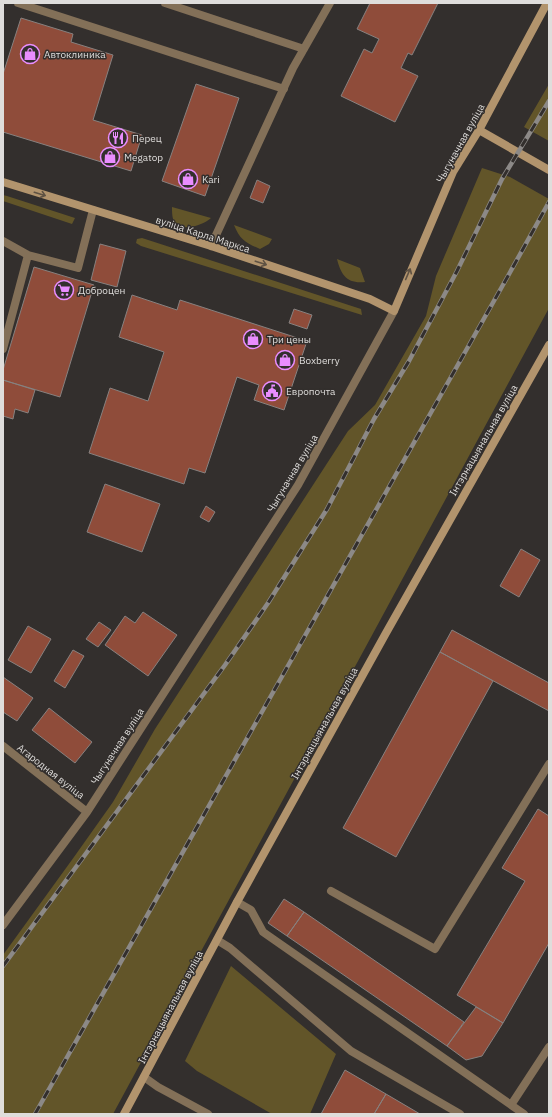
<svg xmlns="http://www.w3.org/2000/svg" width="552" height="1117" viewBox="0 0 552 1117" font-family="'IBM Plex Sans',sans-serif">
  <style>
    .green { fill: #625529 }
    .building { fill: #8f4c3a; stroke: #87817f }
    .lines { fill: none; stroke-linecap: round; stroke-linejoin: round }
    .lane { stroke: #837058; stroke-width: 8 }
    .street { stroke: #837058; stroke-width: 8 }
    .secondary { stroke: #b2946d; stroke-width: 8 }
    .rail-casing { stroke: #8c8987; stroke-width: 4.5 }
    .rail { stroke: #332f2d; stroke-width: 3; stroke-dasharray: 9; stroke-linecap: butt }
    .oneway { stroke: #5f5243 }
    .labels { text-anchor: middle; stroke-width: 3; stroke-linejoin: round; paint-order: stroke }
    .poi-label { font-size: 10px; fill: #dfdddb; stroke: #332f2d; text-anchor: start }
    .street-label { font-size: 10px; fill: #dfdddb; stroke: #332f2d }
  </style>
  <rect width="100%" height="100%" fill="#332f2d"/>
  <path class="green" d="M549 84V141L524 127Z
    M482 168 510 177 549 199V308L113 1114H3V955L74 857 113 802 155 729 348 431 375 405 426 316 436 276Z
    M3 195 7 196 75 218 72 224 3 201Z
    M172 207 211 218C203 225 184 232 175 223 172 219 172 212 172 207Z
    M234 225 272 239 269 244 260 249C246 243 240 240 234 225Z
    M142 238 361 309 362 315 141 246 136 243 137 239Z
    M337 259 360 268 365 282C347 284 341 275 337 259Z
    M231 966 336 1054 310 1114H272L197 1071 185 1061Z"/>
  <path class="building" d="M370 3H438L412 55 408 53 401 68 418 76 395 122 341 96 364 49 372 53 379 39 357 29Z
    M21 18 73 34 71 42 113 55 93 120 142 135 131 171 3 132V74Z
    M196 84 239 98 205 196 162 181Z
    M257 180 270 186 263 203 250 198Z
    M100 244 126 251 117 287 91 280Z
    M34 267 94 285 60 397 3 380V370Z
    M132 295 177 310 180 300 307 341 284 410 254 400 259 385 237 377 205 473 189 468 184 484 89 453 110 388 148 401 164 352 119 337Z
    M294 309 312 315 307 329 289 323Z
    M3 380 35 390 28 413 15 409 13 419 3 416Z
    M105 484 160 504 142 552 87 532Z
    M206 506 215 512 209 522 200 517Z
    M521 549 540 560 519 597 500 586Z
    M143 612 177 635 148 676 105 645 125 616 135 623Z
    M99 622 111 630 98 647 86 639Z
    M28 626 51 639 31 673 8 660Z
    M452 630 549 683V711L440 652Z
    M73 650 84 656 65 688 54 681Z
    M440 652 493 681 396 857 343 828Z
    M3 677 33 698 17 721 3 712Z
    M49 708 92 742 75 763 32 730Z
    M538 809 549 816V943L503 1023 457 995 525 881 502 868Z
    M284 899 304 912 287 936 268 923Z
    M304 912 464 1022 447 1046 287 936Z
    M476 1007 503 1023 482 1056 466 1060 447 1046Z
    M345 1070 386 1094 374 1114H321Z
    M386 1094 420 1114H374Z"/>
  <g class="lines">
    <path class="lane" d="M18 3 284 89
      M165 3 304 49
      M3 241 28 255
      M211 246 293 68 330 3
      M3 349 28 255 78 268 93 210
      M331 891 435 949 549 764
      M237 902 251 910 263 932 524 1114
      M217 940 230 948 351 1051 460 1114
      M144 1077 158 1087 208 1114
      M511 1105 549 1047"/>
    <path class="street" d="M3 746 87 812
      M3 925 87 812 298 485 394 311"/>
    <path class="secondary" d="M479 130 549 170
      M3 182 211 246 370 299 394 311 453 172 479 130 547 3
      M124 1114 237 902 386 633 549 345"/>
    <defs>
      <path id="rail" d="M3 966 225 665 268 603 327 509 374 419 409 361 457 271 502 179 549 101
        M35 1114 508 276 549 202"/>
    </defs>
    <use href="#rail" class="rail-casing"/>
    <use href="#rail" class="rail"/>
  </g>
  <defs><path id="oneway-shaft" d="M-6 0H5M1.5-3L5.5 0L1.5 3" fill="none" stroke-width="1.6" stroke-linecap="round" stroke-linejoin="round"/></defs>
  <g class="oneway">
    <use href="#oneway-shaft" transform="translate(40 194) rotate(17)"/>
    <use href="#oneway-shaft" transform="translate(261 263) rotate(18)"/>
    <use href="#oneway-shaft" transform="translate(408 274) rotate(-67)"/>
  </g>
  <defs>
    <symbol id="shop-ring" viewBox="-11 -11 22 22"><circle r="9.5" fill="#332f2d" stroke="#e98dfe" stroke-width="1.5"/><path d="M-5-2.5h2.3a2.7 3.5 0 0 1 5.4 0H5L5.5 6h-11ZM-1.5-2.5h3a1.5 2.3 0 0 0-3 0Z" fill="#e98dfe"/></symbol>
    <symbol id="restaurant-ring" viewBox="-11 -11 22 22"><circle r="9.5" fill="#332f2d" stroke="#e98dfe" stroke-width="1.5"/><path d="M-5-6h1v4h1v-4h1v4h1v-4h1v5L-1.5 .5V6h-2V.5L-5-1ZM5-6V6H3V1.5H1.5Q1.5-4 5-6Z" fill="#e98dfe"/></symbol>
    <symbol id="supermarket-ring" viewBox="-11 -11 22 22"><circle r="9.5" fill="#332f2d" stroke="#e98dfe" stroke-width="1.5"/><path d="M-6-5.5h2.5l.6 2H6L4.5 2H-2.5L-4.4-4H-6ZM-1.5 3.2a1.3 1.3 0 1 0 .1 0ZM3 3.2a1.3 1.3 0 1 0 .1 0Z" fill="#e98dfe"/></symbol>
    <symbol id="civic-ring" viewBox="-11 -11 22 22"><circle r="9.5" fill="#332f2d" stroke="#e98dfe" stroke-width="1.5"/><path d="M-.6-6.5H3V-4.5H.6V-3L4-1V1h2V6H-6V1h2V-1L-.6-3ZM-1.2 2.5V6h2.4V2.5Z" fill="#e98dfe"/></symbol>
  </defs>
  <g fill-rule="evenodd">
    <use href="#shop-ring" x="19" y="43" width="22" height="22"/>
    <use href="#restaurant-ring" x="107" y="127" width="22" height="22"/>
    <use href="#shop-ring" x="99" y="146" width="22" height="22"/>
    <use href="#shop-ring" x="177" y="168" width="22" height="22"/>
    <use href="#supermarket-ring" x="53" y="279" width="22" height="22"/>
    <use href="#shop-ring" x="242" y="328" width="22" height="22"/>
    <use href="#shop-ring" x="274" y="349" width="22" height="22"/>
    <use href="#civic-ring" x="261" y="380" width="22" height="22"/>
  </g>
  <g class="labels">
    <g class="poi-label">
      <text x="44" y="58">Автоклиника</text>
      <text x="132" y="142">Перец</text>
      <text x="124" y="161">Megatop</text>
      <text x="202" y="183">Kari</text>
      <text x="78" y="294">Доброцен</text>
      <text x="267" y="343">Три цены</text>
      <text x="299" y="364">Boxberry</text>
      <text x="286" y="395">Европочта</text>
    </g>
    <g class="street-label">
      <text transform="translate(460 143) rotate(-61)" y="4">Чыгуначная вуліца</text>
      <text transform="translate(203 234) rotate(18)" y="4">вуліца Карла Маркса</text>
      <text transform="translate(483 440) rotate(-60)" y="4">Інтэрнацыянальная вуліца</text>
      <text transform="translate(292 473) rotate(-59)" y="4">Чыгуначная вуліца</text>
      <text transform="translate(324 723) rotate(-61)" y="4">Інтэрнацыянальная вуліца</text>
      <text transform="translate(117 746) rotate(-57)" y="4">Чыгуначная вуліца</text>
      <text transform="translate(51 771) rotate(38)" y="4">Агародная вуліца</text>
      <text transform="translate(170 1007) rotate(-62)" y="4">Інтэрнацыянальная вуліца</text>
    </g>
  </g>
  <rect width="552" height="1117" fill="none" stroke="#dfdddb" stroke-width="8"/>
</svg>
